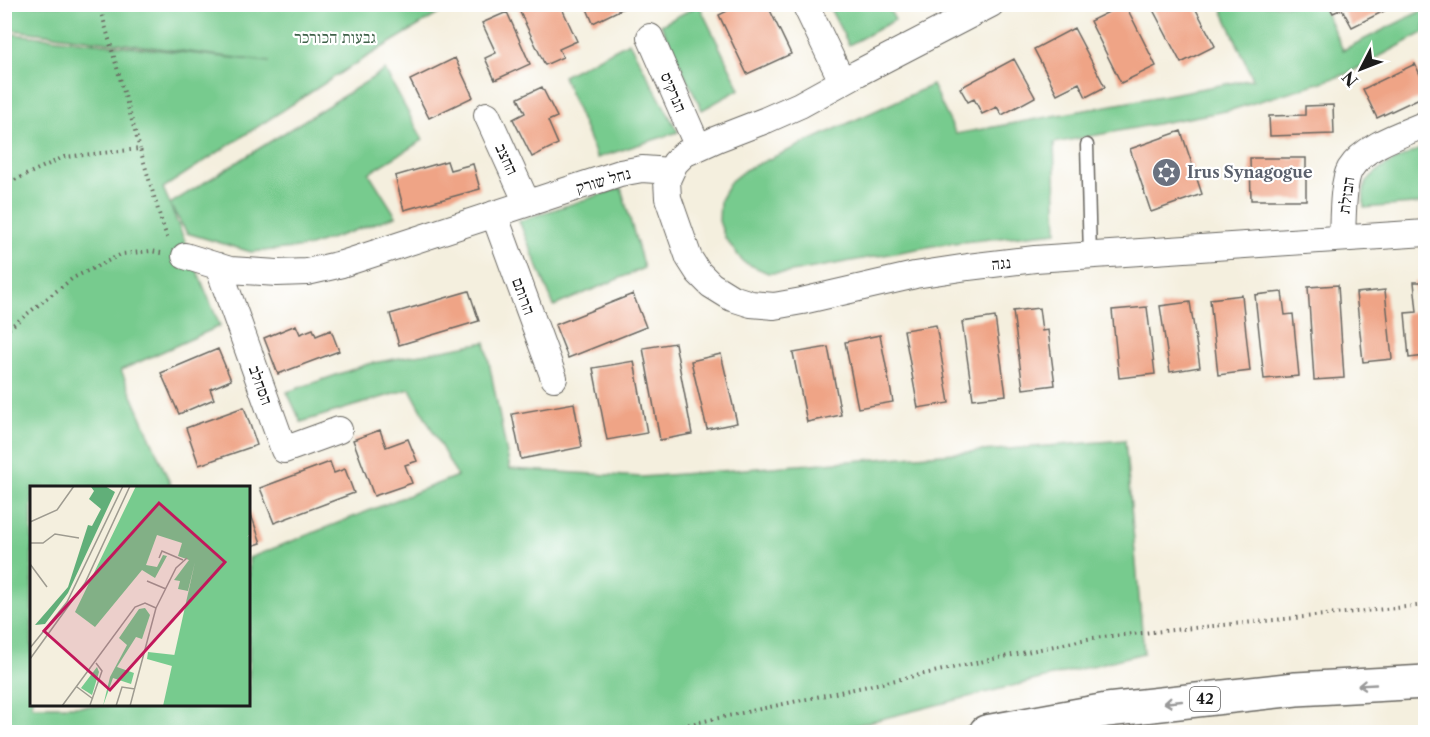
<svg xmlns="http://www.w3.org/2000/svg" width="1430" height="737" viewBox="0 0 1430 737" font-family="'Libre Caslon Text','Frank Ruhl Libre',serif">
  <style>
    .green { fill: #77cb8e; stroke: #4a7455; stroke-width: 1.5 }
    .building { fill: #efa486 }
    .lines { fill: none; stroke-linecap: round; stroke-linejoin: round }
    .lane-casing { stroke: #686660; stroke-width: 15 }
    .street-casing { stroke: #686660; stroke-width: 28 }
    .highway-casing { stroke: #686660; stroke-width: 36 }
    .path { stroke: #686660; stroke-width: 4; stroke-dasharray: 1.5 4.5; stroke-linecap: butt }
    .lane { stroke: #fff; stroke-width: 12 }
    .street { stroke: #fff; stroke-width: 26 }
    .highway { stroke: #fff; stroke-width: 33 }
    .oneway { stroke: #999 }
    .labels { text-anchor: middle; stroke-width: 4.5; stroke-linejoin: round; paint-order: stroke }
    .shield { fill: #fff; stroke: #606060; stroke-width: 1.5 }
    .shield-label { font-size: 15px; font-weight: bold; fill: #1c1c1c }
    .park-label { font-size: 16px; fill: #40624a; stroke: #fff }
    .street-label { font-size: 16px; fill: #1c1c1c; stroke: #fff }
    .worship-label { font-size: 16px; font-weight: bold; fill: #5b616d; stroke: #fff; text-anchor: start }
    .inset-road { fill: none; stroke: #9e9b90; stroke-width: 1.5 }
    .view { fill: #c2185b; fill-opacity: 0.15; stroke: #c2185b; stroke-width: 3 }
    .inset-edge { fill: none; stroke: #1c1c1c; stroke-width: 3 }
  </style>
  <rect width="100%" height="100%" fill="#fff"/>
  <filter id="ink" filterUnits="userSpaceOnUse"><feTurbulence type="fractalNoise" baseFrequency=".0167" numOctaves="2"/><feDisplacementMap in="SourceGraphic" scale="12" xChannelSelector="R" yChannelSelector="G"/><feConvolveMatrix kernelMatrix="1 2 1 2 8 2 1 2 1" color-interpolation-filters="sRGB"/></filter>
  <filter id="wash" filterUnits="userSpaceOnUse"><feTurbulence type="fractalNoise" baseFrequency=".008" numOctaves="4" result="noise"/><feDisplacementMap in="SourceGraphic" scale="24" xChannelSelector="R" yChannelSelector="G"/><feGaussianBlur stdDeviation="1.35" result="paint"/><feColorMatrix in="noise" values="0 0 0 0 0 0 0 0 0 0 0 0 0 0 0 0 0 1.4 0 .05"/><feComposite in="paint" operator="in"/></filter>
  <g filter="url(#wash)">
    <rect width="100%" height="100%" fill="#f4efde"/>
    <path class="green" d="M4 5H453L345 70 163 188 170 204 385 70 423 140 369 173 396 216 307 247 251 252 187 233 170 205 220 326 121 370 172 488H32V706H249V558L457 476 410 389 301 422 287 392 368 364 485 342 510 469 642 477 1125 440 1144 653 829 732H5V33L270 62 5 29Z
      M699 5 740 89 702 110 661 25Z
      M828 5H887L895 20 849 45Z
      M1220 5H1322L1343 50 1425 9V32L1347 74 1231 110 1054 143 1057 232 944 244 786 273H768L743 262 725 238 719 221 720 200 731 181 745 170 932 85 956 134 1253 79Z
      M629 42 678 132 597 158 563 76Z
      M1425 147V203L1364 208C1364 202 1363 194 1364 189 1369 168 1408 155 1425 147Z
      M621 188 644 268 554 306 519 221Z"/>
    <g id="blocks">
      <path class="building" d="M519 4H560L577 41 559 49 563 57 545 65 517 6Z
        M585 4H632L593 23Z
        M741 4H767L791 54 747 74 719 15Z
        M1125 4 1156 66 1121 83 1090 21Z
        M1150 4H1193L1215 46 1181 63Z
        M1328 4H1389L1390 8 1352 27 1342 9 1333 13Z
        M507 12 530 64 495 80 485 58 496 53 482 23Z
        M1074 28 1105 87 1086 97 1079 83 1057 94 1034 49Z
        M455 58 473 97 429 118 410 80Z
        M1014 59 1035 97 1002 115 997 107 982 114 974 99 968 102 960 88Z
        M1415 64 1426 87V95L1377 118 1363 89Z
        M542 87 557 117 548 121 558 144 532 157 513 119 525 113 518 98Z
        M1333 105 1334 134 1270 136 1269 116 1305 115V106Z
        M1181 131 1202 194 1151 212 1130 149Z
        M1250 158H1306V200H1251Z
        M447 161 450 170 473 164 480 189 404 210 395 176Z
        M1414 282H1426V356L1409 358 1405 313 1417 312Z
        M1338 285 1344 378 1314 380 1308 287Z
        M1385 290 1392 359 1363 362 1356 293Z
        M469 291 479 321 399 345 390 314Z
        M1282 292 1285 315 1293 314 1299 376 1264 379 1255 295Z
        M633 294 646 327 568 358 555 325Z
        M1242 295 1250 371 1218 375 1210 299Z
        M1190 302 1200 367 1170 372 1160 306Z
        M1147 307 1155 374 1119 378 1112 310Z
        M1039 308 1042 331 1048 330 1055 385 1023 389 1013 311Z
        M995 317 1006 395 973 399 962 322Z
        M296 325 300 334 313 329 316 336 331 330 339 351 278 374 264 338Z
        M936 325 949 403 918 408 904 330Z
        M880 335 893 402 858 408 845 342Z
        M675 343 692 434 660 440 643 348Z
        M828 347 841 415 807 422 793 353Z
        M218 349 231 380 210 389 214 399 179 414 161 373Z
        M721 354 737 423 707 429 691 361Z
        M634 361 647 433 607 440 593 368Z
        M574 403 582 447 521 459 512 414Z
        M244 407 257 445 199 465 186 428Z
        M380 430 386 447 408 439 417 461 405 465 412 483 374 496 353 440Z
        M330 462 334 473 345 469 354 493 274 523 260 488Z
        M249 509 261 543 249 547Z"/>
    </g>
  </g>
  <g filter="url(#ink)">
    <use href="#blocks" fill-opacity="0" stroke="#686660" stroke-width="1.5"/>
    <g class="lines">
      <defs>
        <path id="lane" d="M1087 145 1090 256"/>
        <path id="street" d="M805 4 842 81
          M991 4 858 73 800 105 766 120 717 139 684 154 675 163 667 180 668 198 689 258 698 272 711 285 732 298 751 304 774 306 802 301 915 275 968 267 1035 259 1426 233
          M650 37 698 147
          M487 115 527 203
          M494 214 554 378
          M1342 238C1343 221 1342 183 1350 169 1364 146 1402 134 1426 124
          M185 256 230 270 277 273 307 272 342 264 620 173 642 169 671 171
          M218 266 284 450 339 430"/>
        <path id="highway" d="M986 732 1107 710 1296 689 1426 682"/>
      </defs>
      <use href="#lane" class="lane-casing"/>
      <use href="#street" class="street-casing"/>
      <use href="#highway" class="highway-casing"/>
      <path class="path" d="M99 4 140 149
        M4 185 64 157 140 149 161 220 168 240
        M4 332 73 278 122 254 151 251 161 253
        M653 732 1092 638 1426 605"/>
      <use href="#lane" class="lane"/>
      <use href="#street" class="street"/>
      <use href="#highway" class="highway"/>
    </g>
    <defs><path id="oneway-shaft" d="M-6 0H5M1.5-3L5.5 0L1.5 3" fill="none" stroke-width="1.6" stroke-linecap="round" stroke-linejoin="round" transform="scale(1.5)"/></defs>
    <g class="oneway">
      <use href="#oneway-shaft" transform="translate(1367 685) rotate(177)"/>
      <use href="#oneway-shaft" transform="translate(1173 702) rotate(174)"/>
    </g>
  </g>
  <defs>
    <symbol id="synagogue-disc" viewBox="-11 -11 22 22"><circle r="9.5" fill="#6b7280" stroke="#fff"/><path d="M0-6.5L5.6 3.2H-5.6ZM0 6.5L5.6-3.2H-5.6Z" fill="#fff"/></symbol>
  </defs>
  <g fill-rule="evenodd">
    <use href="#synagogue-disc" x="1150" y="156" width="33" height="33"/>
  </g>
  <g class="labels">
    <rect class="shield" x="1190" y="687" width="30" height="24" rx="4.5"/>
    <g class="shield-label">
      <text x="1205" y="704">42</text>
    </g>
    <g class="park-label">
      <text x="335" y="43">גבעות הכורכר</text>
    </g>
    <g class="street-label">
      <text transform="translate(674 92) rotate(67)" y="6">הנרקיס</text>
      <text transform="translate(507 159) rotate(65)" y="6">החצב</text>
      <text transform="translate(603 180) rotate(-16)" y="6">נחל שורק</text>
      <text transform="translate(1346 195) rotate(-82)" y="6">הבזלת</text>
      <text transform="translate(1001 263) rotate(-6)" y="6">נגה</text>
      <text transform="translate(524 296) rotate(70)" y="6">הרותם</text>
      <text transform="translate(261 385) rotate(70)" y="6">הסחלב</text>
    </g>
    <g class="worship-label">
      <text x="1187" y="178">Irus Synagogue</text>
    </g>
  </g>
  <g transform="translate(30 486)">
    <rect width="220" height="220" fill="#f4efde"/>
    <path d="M106 0H220V48L217 51 220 49V220H133L165 76 158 105 148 103 150 95 144 94 159 74 148 70 152 57 127 49 116 79 127 81 133 69 137 70 125 92 112 84 65 141 45 126ZM115 122 120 129 112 153 106 151 87 181 104 187 101 198 83 192 73 220 80 191 97 159 89 152 109 123ZM118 166 145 169 142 180 117 173ZM67 181 69 186 62 209 51 202Z" fill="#77cb8e"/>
    <path d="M75 0 85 6 38 107 15 138 5 139 38 101 58 39 62 40 71 23 59 13 64 5 61 1Z" fill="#61af79"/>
    <path class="inset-road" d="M0 36 27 24 44 0M0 57H13L25 48 49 52M129 72 132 65 153 74M0 78 17 101M117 95 136 103M126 122 146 82 157 72M0 162 37 116 93 0M0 173 55 97 100 0M47 201 63 213M60 219 72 185 66 177M32 220 105 121 115 117 126 122M86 220 92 201 105 203M100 220 126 122"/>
    <path class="view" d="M129 17 195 76 80 204 14 145Z"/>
    <rect width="220" height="220" class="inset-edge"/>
  </g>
  <rect width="1430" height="737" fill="none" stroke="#fff" stroke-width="24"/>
  <g transform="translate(1361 69) rotate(228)" stroke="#ffffff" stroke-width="4.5" paint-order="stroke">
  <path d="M0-4.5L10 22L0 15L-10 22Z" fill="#1c1c1c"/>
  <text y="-9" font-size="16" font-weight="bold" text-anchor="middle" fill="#1c1c1c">N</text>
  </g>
</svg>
